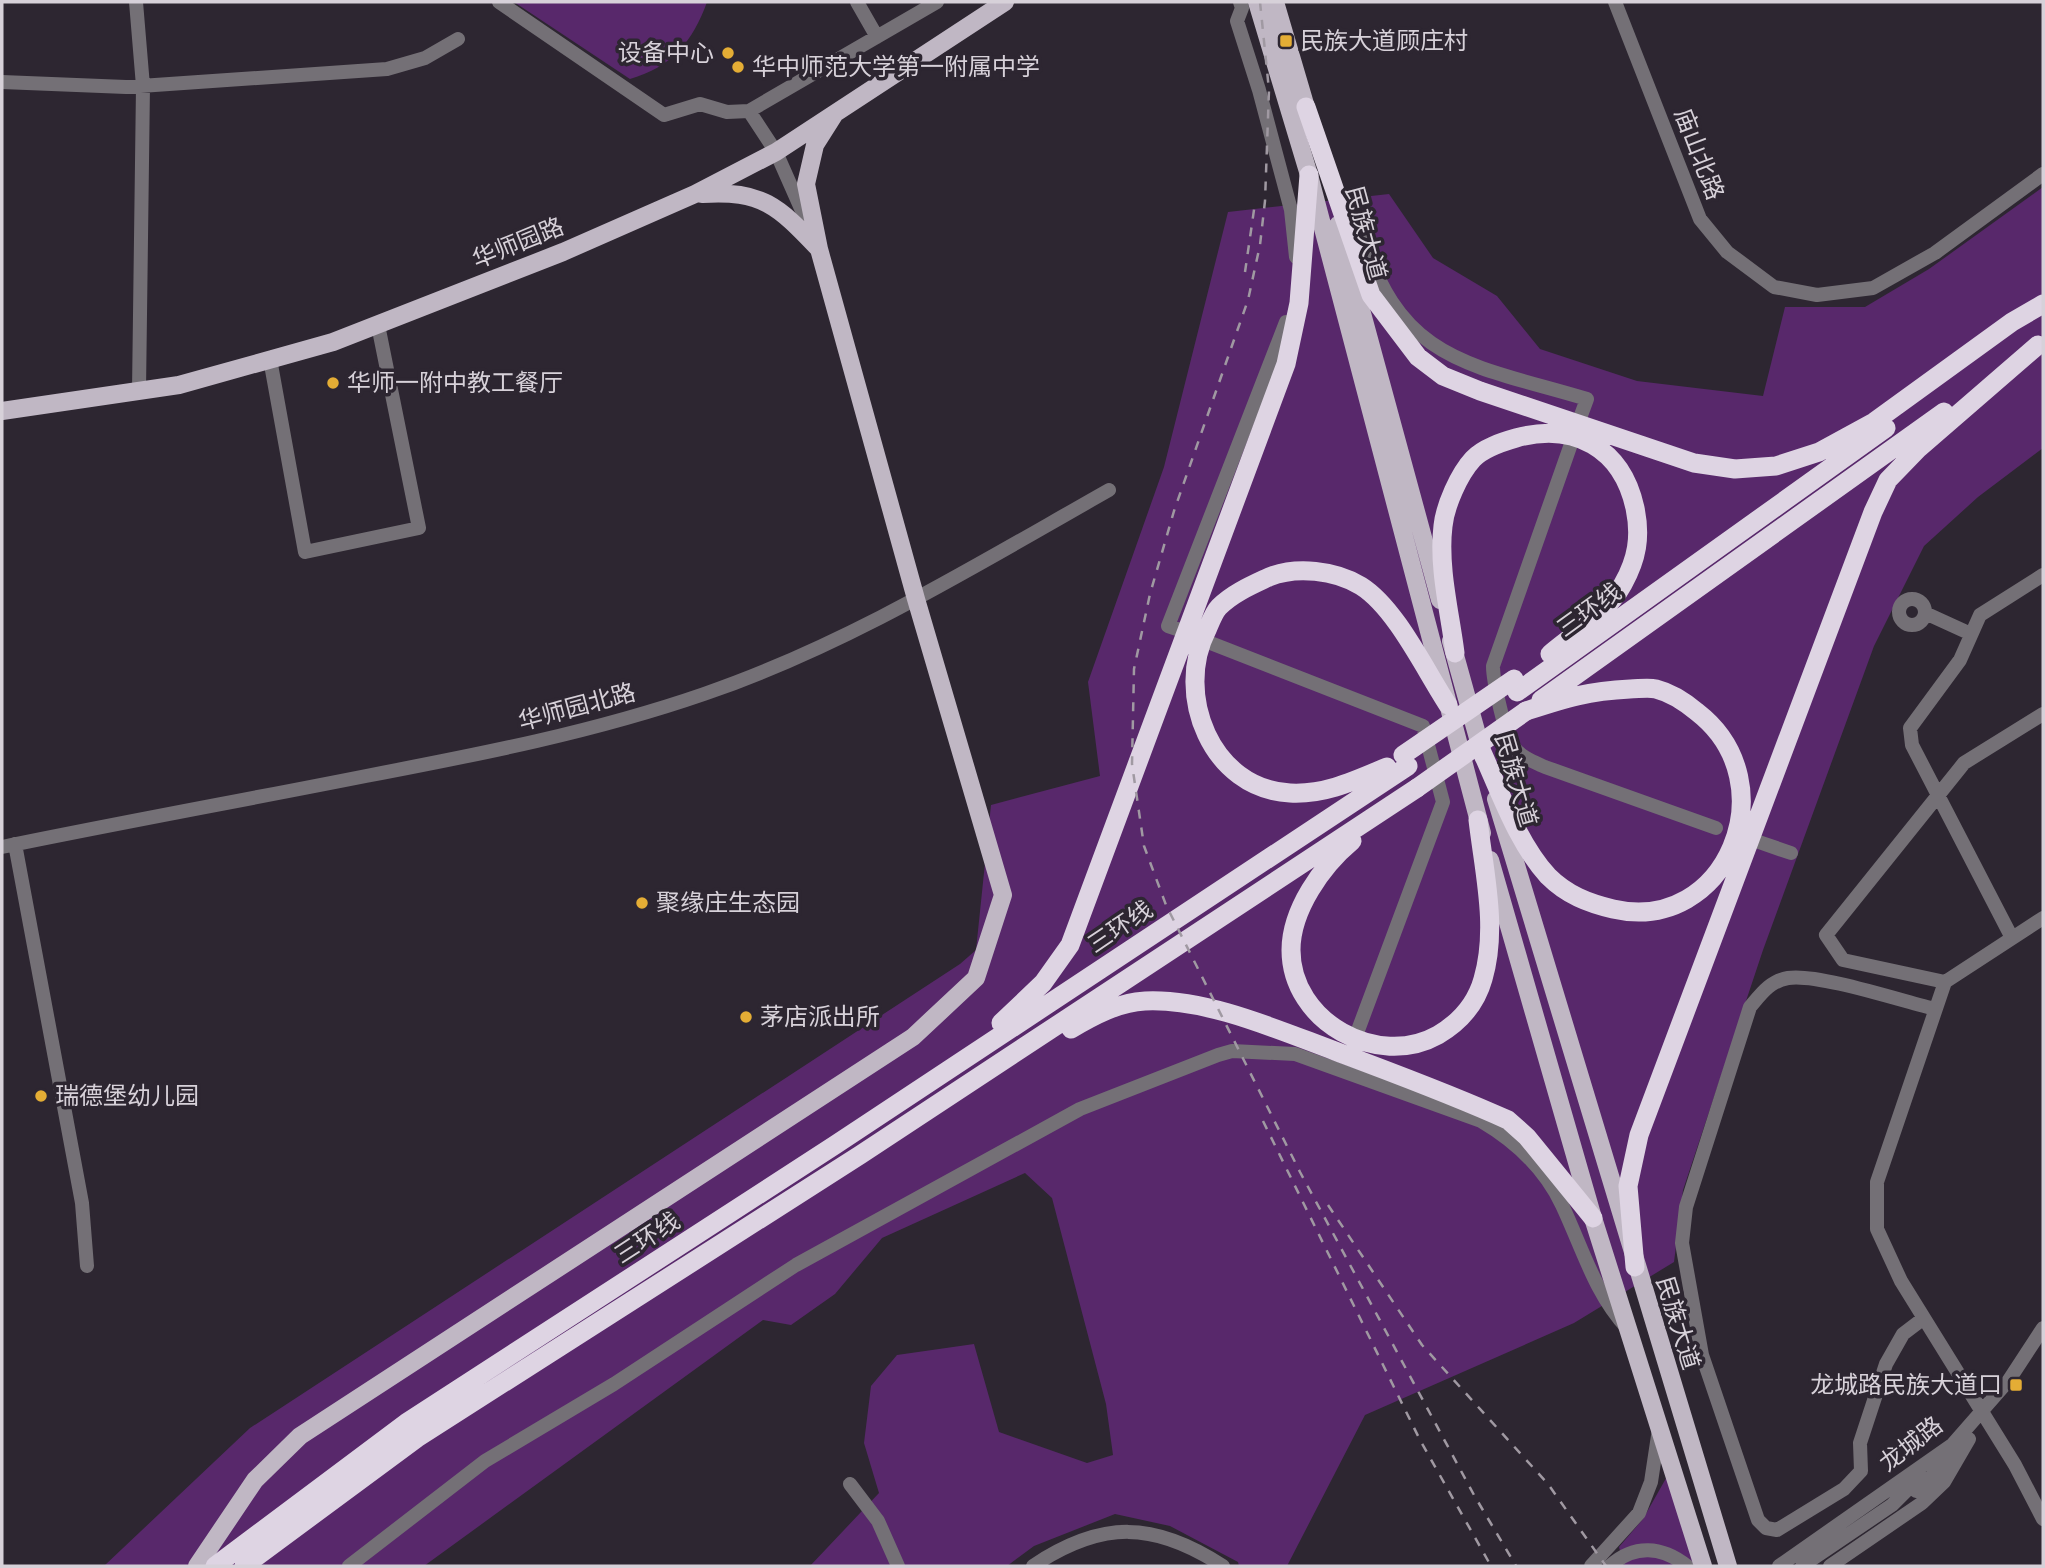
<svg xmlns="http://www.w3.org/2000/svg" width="2045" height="1568" viewBox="0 0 2045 1568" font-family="'Crimson Pro','Noto Sans SC',serif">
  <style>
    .green { fill: #58286b }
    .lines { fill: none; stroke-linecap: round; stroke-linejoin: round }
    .minor { stroke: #747076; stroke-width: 14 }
    .major { stroke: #c0b7c4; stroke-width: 18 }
    .highway { stroke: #ded4e3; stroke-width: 19 }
    .rail { stroke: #a099a2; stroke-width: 2.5; stroke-dasharray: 9 9; stroke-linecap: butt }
    .highway-bridge { stroke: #ded4e3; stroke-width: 19 }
    .poi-dot { fill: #e4ad35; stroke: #2d2631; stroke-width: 2.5 }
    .labels { text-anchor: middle; stroke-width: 7; stroke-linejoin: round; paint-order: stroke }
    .poi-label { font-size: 24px; fill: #d7d1d9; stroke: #2d2631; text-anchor: start }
    .street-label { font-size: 24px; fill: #d7d1d9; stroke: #2d2631 }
  </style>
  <rect width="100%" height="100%" fill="#2d2631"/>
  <path class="green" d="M514 2H707C693 41 672 67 630 79Z
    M2043 187V448L1978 497 1924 546 1874 646 1763 950 1683 1190 1674 1262 1574 1323 1365 1415 1287 1566H1239L1238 1562 1170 1526 1115 1514 1034 1546 1007 1566H810L879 1493 864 1443 871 1386 897 1355 974 1344 999 1432 1087 1463 1113 1455 1106 1404 1052 1198 1025 1173 882 1238 835 1294 791 1325 763 1320 424 1566H104L250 1428 960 964 976 950 991 805 1100 776 1088 682 1164 467 1228 212 1389 194 1433 258 1497 296 1540 349 1637 381 1763 396 1785 307H1865L1929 269Z
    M1669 1473 1695 1566H1624L1619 1547 1643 1519Z"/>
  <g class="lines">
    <path class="minor" d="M136 2 143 86 139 391
      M499 2 664 115 700 104 727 112 749 111 937 2
      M857 2 877 37
      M1240 2 1242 8 1237 21 1259 90 1291 210 1296 257
      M1615 2 1700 219 1727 252 1774 287 1817 295 1873 288 1935 253 2043 174
      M2 82 126 87 387 69 425 58 458 39
      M749 111 776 152 810 229
      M1349 231 1363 235C1399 363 1474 365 1587 399L1580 418
      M270 359 305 552 419 528 378 325
      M1571 444 1493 666C1493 681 1505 735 1513 746 1520 757 1534 762 1545 767L1716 828
      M1899 612a13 13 0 1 1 26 0a13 13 0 1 1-26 0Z
      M1925 613 1971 634
      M1180 630 1168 626 1286 322
      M1208 642 1423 726 1443 802 1357 1033
      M1756 841 1791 853
      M15 844 82 1203 87 1266
      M2 847C123 822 245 800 366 776 481 754 594 732 704 694 847 645 978 564 1109 490
      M2043 918 1945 982 1877 1182V1229L1901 1281 2015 1465 2043 1519
      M2012 938 1912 745 1910 728 1960 660 1980 615 2043 575
      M1945 982 1843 960 1826 935 1964 763 2043 714
      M1924 1318 1903 1334 1886 1364 1860 1443 1861 1471 1844 1489 1777 1530 1766 1528 1758 1520 1702 1355 1682 1243 1686 1207 1750 1007C1761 994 1770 981 1788 978 1817 973 1902 1001 1935 1009
      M850 1484 878 1521 898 1566
      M1916 1491 1950 1459
      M349 1566 485 1461 614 1384 796 1265 1080 1109 1218 1055 1232 1051 1295 1054 1481 1121C1515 1141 1545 1169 1562 1205 1582 1247 1595 1294 1627 1328
      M1033 1566C1102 1520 1154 1521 1223 1566
      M1591 1566 1639 1513 1651 1482 1659 1429
      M1610 1566C1634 1544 1662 1546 1687 1566
      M1779 1566 1952 1445 2009 1380 2043 1328
      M1802 1566 1892 1505 1921 1476
      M1830 1566 1922 1503 1944 1482 1969 1439"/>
    <path class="major" d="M1257 2 1309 175 1482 833
      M1275 2 1310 121
      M702 194C762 190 778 206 818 248
      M1338 225 1440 600
      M2 411 179 385 333 342 563 252 695 194 776 152 1005 2
      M1451 641 1483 756
      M1496 799 1728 1566
      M1490 860 1593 1218 1703 1566
      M197 1566 255 1480 300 1436 913 1037 976 978 1003 895 916 599 819 249 806 184 815 145 834 115"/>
    <path class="highway" d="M1306 107 1371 295 1418 357 1443 376 1480 391 1694 463 1735 469 1776 466 1819 452 1874 422 2012 322 2043 304
      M1455 653C1450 613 1438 567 1443 526 1445 506 1459 474 1473 459 1483 448 1502 442 1516 438 1574 422 1622 448 1635 508 1641 537 1637 559 1623 584 1608 612 1574 634 1550 654
      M1517 692 1886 428
      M1541 700 1944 412
      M1481 750C1500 791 1517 842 1548 876 1567 895 1588 903 1613 909 1726 935 1789 783 1697 712 1685 702 1672 693 1656 689 1648 687 1638 689 1630 689 1588 691 1566 698 1526 711
      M1387 767C1356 780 1325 795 1290 793 1211 789 1174 694 1207 630 1210 623 1214 612 1219 607 1233 593 1252 585 1269 577 1296 566 1335 570 1361 586 1396 608 1425 670 1448 705
      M1352 841C1322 866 1291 910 1291 950 1291 1022 1378 1069 1438 1035 1460 1022 1476 1004 1483 979 1498 928 1484 872 1478 820
      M1001 1023 1043 983 1070 945 1286 364 1299 303 1309 175
      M1071 1029C1093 1016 1119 1002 1145 1001 1206 998 1278 1030 1335 1051 1393 1073 1451 1094 1508 1120L1527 1137 1593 1218
      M1635 1267 1628 1186 1639 1135 1873 512 1888 480 1919 448 2038 345
      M215 1566 406 1423 835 1145 1408 766
      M244 1566 417 1438 860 1155 1417 788"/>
    <path class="rail" d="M1260 2 1269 90 1265 201 1260 245 1248 300 1174 511 1150 594 1134 669 1132 764 1144 846 1166 905 1300 1172 1474 1495 1516 1566
      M1245 272 1255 203
      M1263 1121 1420 1440 1491 1566
      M1328 1205 1422 1345 1548 1484 1606 1566"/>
    <path class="highway-bridge" d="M1403 755 1514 679
      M1417 788 1526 711"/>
  </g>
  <g class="poi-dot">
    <rect x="1279" y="34" width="14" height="14" rx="3.5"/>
    <circle cx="728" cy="53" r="7"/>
    <circle cx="738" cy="67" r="7"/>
    <circle cx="333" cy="383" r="7"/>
    <circle cx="642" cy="903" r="7"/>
    <circle cx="746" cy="1017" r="7"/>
    <circle cx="41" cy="1096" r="7"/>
    <rect x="2009" y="1378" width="14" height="14" rx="3.5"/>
  </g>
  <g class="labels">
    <g class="poi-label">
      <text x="1300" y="49">民族大道顾庄村</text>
      <text x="714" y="61" text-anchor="end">设备中心</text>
      <text x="752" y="75">华中师范大学第一附属中学</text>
      <text x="347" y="391">华师一附中教工餐厅</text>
      <text x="656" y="911">聚缘庄生态园</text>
      <text x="760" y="1025">茅店派出所</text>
      <text x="55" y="1104">瑞德堡幼儿园</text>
      <text x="2002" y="1393" text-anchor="end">龙城路民族大道口</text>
    </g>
    <g class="street-label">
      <text transform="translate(1699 154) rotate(69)" y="8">庙山北路</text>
      <text transform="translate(1366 233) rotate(75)" y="8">民族大道</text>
      <text transform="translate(518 243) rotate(-22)" y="8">华师园路</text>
      <text transform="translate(1589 610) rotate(-36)" y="8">三环线</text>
      <text transform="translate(577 707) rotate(-15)" y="8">华师园北路</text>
      <text transform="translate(1516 780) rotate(74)" y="8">民族大道</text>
      <text transform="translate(1120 927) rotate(-34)" y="8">三环线</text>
      <text transform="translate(647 1238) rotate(-33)" y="8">三环线</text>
      <text transform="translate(1678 1323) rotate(73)" y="8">民族大道</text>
      <text transform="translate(1911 1444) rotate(-38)" y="8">龙城路</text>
    </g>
  </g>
  <rect width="2045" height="1568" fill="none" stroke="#d7d1d9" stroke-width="7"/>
</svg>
